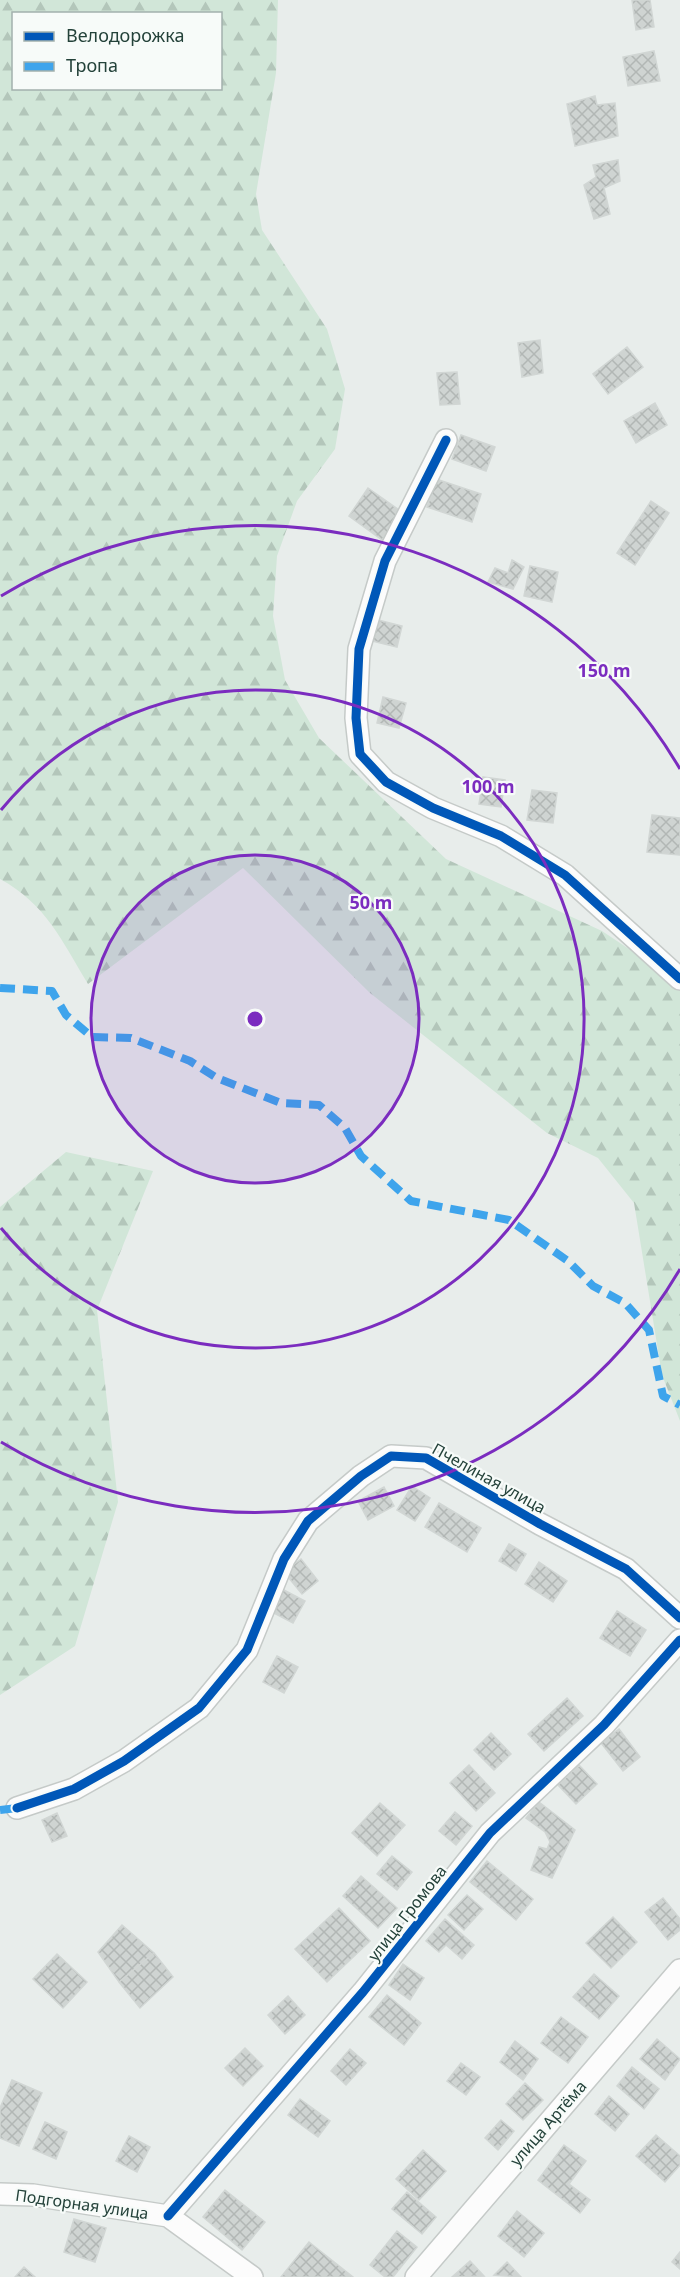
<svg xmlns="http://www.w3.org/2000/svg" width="680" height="2277" viewBox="0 0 680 2277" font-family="'Noto Sans',sans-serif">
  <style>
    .forest { fill: url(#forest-firs); fill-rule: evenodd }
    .building { fill: url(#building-cross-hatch); stroke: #d1d6d4; stroke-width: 1.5 }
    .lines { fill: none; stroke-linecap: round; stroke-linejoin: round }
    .street-casing { stroke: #c5cac8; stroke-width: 24 }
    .street { stroke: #fcfcfc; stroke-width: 21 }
    .quiet { stroke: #3ea4ec; stroke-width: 8; stroke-dasharray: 15 8; stroke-linecap: butt }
    .cycleway-casing { stroke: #f7fbf9; stroke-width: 13 }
    .cycleway { stroke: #0057b8; stroke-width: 9 }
    .ring { fill: none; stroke: #7b2cbf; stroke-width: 3 }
    .labels { text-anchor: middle; stroke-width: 4.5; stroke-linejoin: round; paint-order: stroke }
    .street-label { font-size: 16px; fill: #24423a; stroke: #f7fbf9 }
    .centre { fill: #7b2cbf; stroke: #f7fbf9; stroke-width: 3 }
    .ring-label { font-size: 18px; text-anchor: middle; font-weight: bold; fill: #7b2cbf; stroke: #f7fbf9; stroke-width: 4.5; stroke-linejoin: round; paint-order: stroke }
  </style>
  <defs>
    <pattern id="forest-firs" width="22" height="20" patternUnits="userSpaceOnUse" patternTransform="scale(1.5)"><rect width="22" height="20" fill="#d1e6d8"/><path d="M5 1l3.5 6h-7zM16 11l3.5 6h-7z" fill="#b3c6ba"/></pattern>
    <pattern id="building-cross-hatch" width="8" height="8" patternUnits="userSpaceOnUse" patternTransform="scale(1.5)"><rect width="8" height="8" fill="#cfd4d2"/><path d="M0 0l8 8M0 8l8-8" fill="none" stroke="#b2b7b5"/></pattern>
  </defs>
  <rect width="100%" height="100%" fill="#e8edeb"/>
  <path class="forest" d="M0 0H278L276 73 256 194 262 230 327 329 345 389 335 449 297 501 277 556 273 616 285 680 319 738 446 859 602 931 680 983V1421L662 1375 634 1203 598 1158 547 1133 370 993 243 868 88 984C62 941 46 904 0 879ZM14 14H220V88H14Z
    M66 1152 153 1171 97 1310 118 1502 75 1646 0 1695V1207Z"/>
  <path class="building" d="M632 0H650L654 27 636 30Z
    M654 51 660 81 628 86 623 57Z
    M595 96 597 105 615 103 618 136 575 146 567 104Z
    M618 160 620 181 604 188 610 214 594 219 584 185 596 177 593 165Z
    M540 340 543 373 522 377 518 343Z
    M627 347 643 367 608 394 593 374Z
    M457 372 460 404 440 405 437 373Z
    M655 403 667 425 636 443 624 421Z
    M461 435 495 447 486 471 452 459Z
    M436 479 481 494 472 522 427 507Z
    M368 488 402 512 382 540 349 516Z
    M651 501 669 513 635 565 617 553Z
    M512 560 524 567 513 589 488 582 495 568 508 573Z
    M530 566 558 572 552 602 524 596Z
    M378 620 402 626 397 647 372 641Z
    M383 697 406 703 399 728 377 723Z
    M483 777 505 780 501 807 479 804Z
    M532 790 557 793 553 823 527 820Z
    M652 815 680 818V855L647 852Z
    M412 1486 430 1498 415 1521 397 1510Z
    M384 1487 394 1506 368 1520 358 1501Z
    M439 1503 481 1528 467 1552 425 1527Z
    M509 1544 526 1554 516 1571 499 1561Z
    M301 1559 318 1581 302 1594 284 1572Z
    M539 1562 567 1581 553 1602 525 1584Z
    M280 1588 305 1601 293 1623 268 1610Z
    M617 1611 646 1630 630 1656 600 1638Z
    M277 1656 298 1667 284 1693 263 1682Z
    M567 1698 583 1716 544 1751 528 1734Z
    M619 1729 640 1757 623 1771 601 1743Z
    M491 1733 511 1754 494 1770 474 1750Z
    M469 1765 495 1793 476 1811 450 1783Z
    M579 1765 597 1784 576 1804 558 1785Z
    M539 1802 575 1830 552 1878 531 1870 539 1847 547 1849 550 1842 545 1832 526 1818Z
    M380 1803 405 1825 377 1856 352 1833Z
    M455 1812 472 1826 456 1845 439 1831Z
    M57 1813 67 1836 52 1842 42 1820Z
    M392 1856 412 1872 397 1890 377 1874Z
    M487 1861 533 1899 516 1920 470 1882Z
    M361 1876 397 1908 378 1928 343 1896Z
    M467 1895 483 1909 464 1930 448 1915Z
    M663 1898 680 1919V1930L668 1940 645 1912Z
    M339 1908 370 1941 327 1982 295 1949Z
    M613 1917 637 1942 611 1968 586 1943Z
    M445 1919 474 1945 462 1959 446 1945 439 1952 426 1941Z
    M122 1925 154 1953 119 1982 98 1952Z
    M154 1953 173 1977 140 2008 119 1982Z
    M57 1954 87 1982 63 2008 33 1979Z
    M403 1964 424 1978 410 2000 389 1985Z
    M594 1974 619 1996 599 2019 573 1997Z
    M387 1995 421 2023 404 2045 369 2017Z
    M288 1996 305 2015 285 2034 268 2015Z
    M561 2017 588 2037 568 2063 541 2043Z
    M657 2039 680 2059 665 2080 640 2059Z
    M515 2041 538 2059 523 2080 500 2062Z
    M245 2048 263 2066 243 2086 225 2068Z
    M350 2049 366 2063 346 2085 331 2071Z
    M461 2063 480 2077 466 2095 447 2081Z
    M632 2067 659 2089 644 2109 617 2086Z
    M12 2080 42 2093 19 2146 0 2138V2108Z
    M525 2083 543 2100 523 2120 506 2104Z
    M609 2096 629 2114 615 2131 595 2114Z
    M300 2099 330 2121 318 2137 288 2115Z
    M501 2120 514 2131 498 2150 485 2138Z
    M45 2122 67 2132 56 2159 33 2149Z
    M656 2135 680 2156V2165L665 2182 636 2156Z
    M129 2136 150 2147 137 2172 116 2161Z
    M564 2145 586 2161 569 2184 590 2200 580 2213 538 2180Z
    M423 2150 446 2171 419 2200 396 2179Z
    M225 2190 265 2222 242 2250 203 2217Z
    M407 2192 436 2217 422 2234 392 2209Z
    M517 2211 544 2233 524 2257 498 2236Z
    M74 2219 106 2228 95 2262 64 2252Z
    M397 2231 417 2247 393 2277H385L370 2265Z
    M309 2242 353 2277H281Z
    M680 2252V2269L672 2262Z
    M470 2261 484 2276 452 2277Z
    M507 2262 521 2277 494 2275Z
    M24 2267 35 2277H15Z"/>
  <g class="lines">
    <defs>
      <path id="street" d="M446 440 385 561 359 649 356 718 360 754 386 782 433 808 501 836 565 875 680 979
        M17 1808 74 1789 124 1761 199 1708 247 1650 284 1559 308 1521 361 1476 391 1456 426 1458 540 1524 626 1569 680 1618
        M0 2194 33 2195 168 2216 252 2277
        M168 2216 363 1992 490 1833 604 1725 680 1640
        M416 2277 680 1970"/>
    </defs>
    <use href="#street" class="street-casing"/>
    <use href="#street" class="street"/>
    <path class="quiet" d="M0 988 52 991 66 1015 92 1037 131 1038 190 1061 217 1078 281 1103 319 1105 345 1128 361 1156 411 1201 509 1220 568 1261 593 1286 625 1303 649 1330 663 1396 680 1405
      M0 1810 17 1808"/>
    <defs>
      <path id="cycleway" d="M446 440 385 561 359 649 356 718 360 754 386 782 433 808 501 836 565 875 680 979
        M17 1808 74 1789 124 1761 199 1708 247 1650 284 1559 308 1521 361 1476 391 1456 426 1458 540 1524 626 1569 680 1618
        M168 2216 363 1992 490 1833 604 1725 680 1640"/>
    </defs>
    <use href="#cycleway" class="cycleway-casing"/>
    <use href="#cycleway" class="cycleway"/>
  </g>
  <circle cx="255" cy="1019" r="164" fill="#7b2cbf" fill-opacity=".12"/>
  <g class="ring">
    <circle cx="255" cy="1019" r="164"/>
    <path d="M1 810A329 329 0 1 1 1 1228"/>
    <path d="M680 1269A493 493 0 0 1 1 1442M1 596A493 493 0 0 1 680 769"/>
  </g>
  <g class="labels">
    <g class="street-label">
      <text transform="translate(489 1478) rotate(29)" y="6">Пчелиная улица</text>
      <text transform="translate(407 1913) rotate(-52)" y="6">улица Громова</text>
      <text transform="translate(548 2123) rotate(-49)" y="6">улица Артёма</text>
      <text transform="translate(82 2204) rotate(8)" y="6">Подгорная улица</text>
    </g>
  </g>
  <circle cx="255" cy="1019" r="9" class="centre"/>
  <g class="ring-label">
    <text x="604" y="677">150 m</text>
    <text x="488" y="793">100 m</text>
    <text x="371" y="909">50 m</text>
  </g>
  <rect x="12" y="12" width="210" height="78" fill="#f7fbf9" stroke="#a3b1ad" stroke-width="1.5"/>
  <rect x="24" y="32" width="30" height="9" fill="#0057b8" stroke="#a3b1ad" stroke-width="1.5"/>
  <text x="66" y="42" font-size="18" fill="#24423a">Велодорожка</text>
  <rect x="24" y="62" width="30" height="9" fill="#3ea4ec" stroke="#a3b1ad" stroke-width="1.5"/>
  <text x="66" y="72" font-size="18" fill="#24423a">Тропа</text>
</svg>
